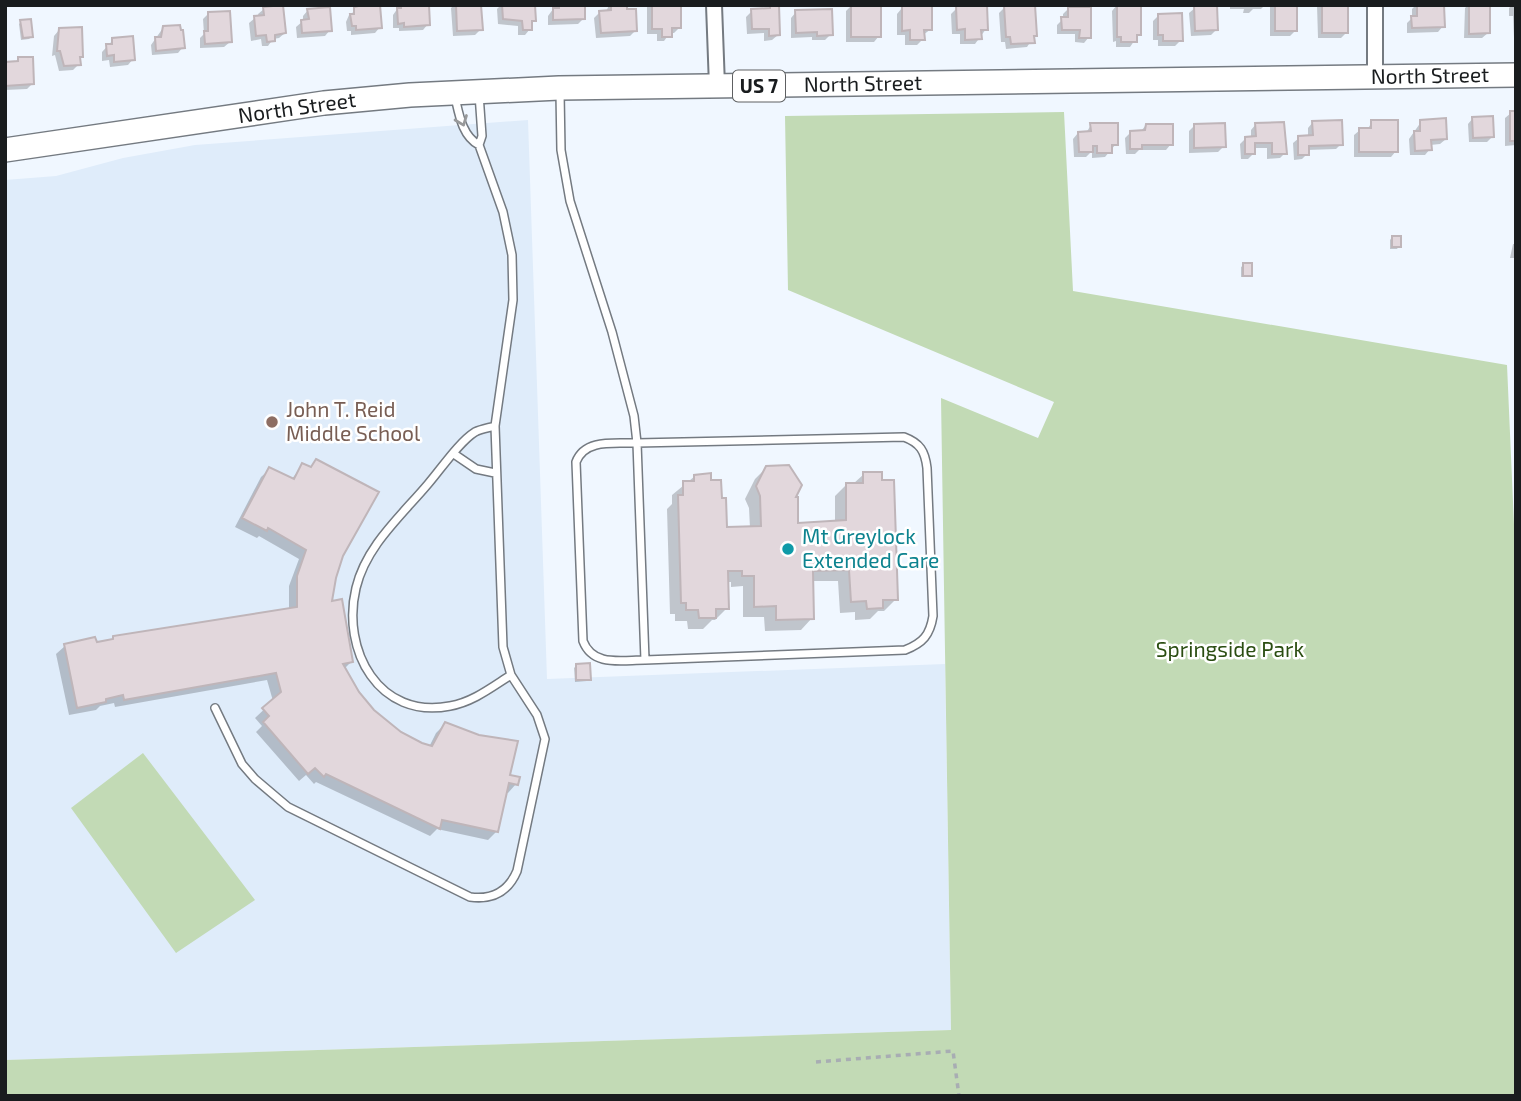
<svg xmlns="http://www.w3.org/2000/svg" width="1521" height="1101" viewBox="0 0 1521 1101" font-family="'Exo 2',sans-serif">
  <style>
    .built { fill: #dfecfa }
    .green { fill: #c2dab5 }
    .shadow { fill: #0003 }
    .building { fill: #e2d7dc; stroke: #bfb5b9; stroke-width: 2 }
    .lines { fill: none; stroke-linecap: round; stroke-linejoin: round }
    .service-casing { stroke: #747a81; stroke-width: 10 }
    .minor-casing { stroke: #747a81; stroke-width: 18 }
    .primary-casing { stroke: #747a81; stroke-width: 26 }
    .path { stroke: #a8adb3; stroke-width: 3.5; stroke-dasharray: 5 5; stroke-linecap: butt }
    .service { stroke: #fff; stroke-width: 7 }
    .minor { stroke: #fff; stroke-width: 14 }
    .primary { stroke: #fff; stroke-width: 23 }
    .oneway { stroke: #98999a }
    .education-dot { fill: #8d6e63; stroke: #fff; stroke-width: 2.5 }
    .culture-dot { fill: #0f9aa8; stroke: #fff; stroke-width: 2.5 }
    .labels { text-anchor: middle; stroke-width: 5; stroke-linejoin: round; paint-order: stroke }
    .shield { fill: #fff; stroke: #5e6062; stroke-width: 2 }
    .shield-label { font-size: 19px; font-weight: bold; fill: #191c1e }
    .street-label { font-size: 21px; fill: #191c1e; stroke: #fff }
    .education-label { font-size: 21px; fill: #785e54; stroke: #fff; text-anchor: start }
    .culture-label { font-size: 21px; fill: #0d838f; stroke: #fff; text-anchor: start }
    .park-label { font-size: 21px; fill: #2a4d11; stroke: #fff }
  </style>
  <rect width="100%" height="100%" fill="#f0f7ff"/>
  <path class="built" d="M528 120 547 679 945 664 951 1030 5 1060V180L56 176 123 158 195 145Z"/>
  <path class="green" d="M1064 112 1073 291 1507 365 1516 570V1096H5V1060L951 1030 941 398 1038 438 1054 402 788 290 785 116Z
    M143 753 255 900 176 953 71 808Z"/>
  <path class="shadow" d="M358 5H378L380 27 375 33 351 35V31H347L346 22 349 15 358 9Z
    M400 5H427L428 24 423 30 399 31V28H393V15Z
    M454 5H479L481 29 475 35 453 36 451 8Z
    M501 5H533L534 21 530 24V29L525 35H518V26L498 24 497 9Z
    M556 5H583L584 18 578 24 548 25V16Z
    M609 5H625L626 11 636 30 630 36 596 38 594 18 600 12H606Z
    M647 5H679V28L674 33H670L664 41H657V34H647Z
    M852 5 879 36 874 42H846V11Z
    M1117 5 1139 34 1130 47H1116V41L1113 42 1112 11Z
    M1230 5H1265L1261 9H1253L1249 13H1243L1244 9H1230Z
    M1270 5H1296V30L1290 36H1270Z
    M1317 5H1346L1347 32 1341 38H1318Z
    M1416 5H1431L1443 26 1438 32 1407 33V23L1412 18V9Z
    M1468 5H1488V33L1482 38H1464L1465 8Z
    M1512 5H1516V38H1514L1513 16H1509V8Z
    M771 6 778 35 772 40 764 41V33L747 34 746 17 752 11 766 10Z
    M1005 7 1035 35 1027 47 1006 49 1005 42H1001L999 13Z
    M902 8 931 29 923 35V39L917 45H905V35H897V14Z
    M957 8 986 29 975 44H960V34H952L951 14Z
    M1069 8 1089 37 1084 43 1075 42V34H1057V25L1063 19V14Z
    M1195 8 1216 30 1211 35 1191 36 1189 13Z
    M264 9 285 33 279 38 273 39 268 46H262L261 39 251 41 249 23 255 18 259 17 258 14Z
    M308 10 330 30 325 36 297 38 296 27 303 21V16Z
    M796 12 831 34 825 40H812V37L791 38V18Z
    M208 14 230 42 224 47 200 48V38L204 34 203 19Z
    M1159 15 1181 40 1175 46H1158V40H1153V21Z
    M21 22 32 36 29 39 21 40 19 24Z
    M163 28 183 47 178 53 152 55 151 45Z
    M59 30 82 56 79 59V64L73 70 59 71 55 55 52 56 54 36Z
    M113 40 133 59 128 65 110 67 109 60 102 61V52Z
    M18 59 32 84 27 89 5 90V64L14 63Z
    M1511 113H1516V145L1505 146V118Z
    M1473 118 1493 136 1487 142H1469L1468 124Z
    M1313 122 1341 144 1336 149 1307 150V154L1302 159 1294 160 1293 143 1299 138 1308 137V128Z
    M1372 122 1396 151 1391 157H1354V135L1360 130H1367Z
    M1421 122 1446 139 1440 144 1430 145V149L1425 155H1410L1409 139Z
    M1256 124 1285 153 1280 158 1267 159V148H1254V153L1248 159H1241L1240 144 1246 138H1251V130Z
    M1091 125 1116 144 1105 157 1092 158V151L1086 157H1074L1073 139 1078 133H1086Z
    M1146 125 1171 144 1166 150H1139L1135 154H1126L1125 138 1131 132 1141 131Z
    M1194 126 1224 146 1218 152 1189 153V131Z
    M1392 237 1399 246 1397 249H1390V240Z
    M1513 244H1516V258H1510Z
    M1244 265 1250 275 1248 277H1241V267Z
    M316 461 342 556 334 578 330 604 351 662 344 669 372 711 390 727 429 747 436 733 445 724 516 784 508 793 505 792 497 831 488 840 437 829 430 836 316 782 314 784 306 775 299 781 256 732 262 726 255 718 273 701 267 680 115 707 114 703 100 706 96 710 69 715 56 654 65 646 95 644 110 641 114 638 289 610V586L299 559 259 536 257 538 235 527 261 477 270 469 291 480 303 465 309 468Z
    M767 467 793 499 796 525 835 523V496L847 484H853L864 474 896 599 884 611H878L870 619 855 620V612L840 613 838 581H811L812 618 801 630 765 631 764 617H743V586L731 587V582H726L727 608 715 620H712L703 629H688L687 621H675V614H670L667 509 672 504V495L695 476 725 529 750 528 749 508 745 499 755 479Z
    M576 666 589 679 587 681 575 682 574 668Z"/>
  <path class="building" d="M283 5 286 33 275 35V41L267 42 266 35 256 36 254 16 264 15 263 7Z
    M363 5H380L382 28 356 30V26H352L350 14H354V7Z
    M401 5H429L430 25 404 27V23L398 24 397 8H401Z
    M456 5H481L483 30 457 31Z
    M502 5H535L536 21H532V30H523L522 21 503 19Z
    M559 5H585V19L553 20V8H559Z
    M611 5H627V9H636L637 31 601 33 599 11 611 10Z
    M652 5H681V28H672V37H662V29H652Z
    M770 5H779L780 35 769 36V29H752L751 9 770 8Z
    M851 5H881V37H851Z
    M987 5 988 30H981L982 39 965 40V29L957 30 956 6Z
    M1035 5 1037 36H1034L1035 43 1011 44 1010 37H1006L1004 6Z
    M1117 5H1141V35H1137V42H1121V37H1117Z
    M1217 5 1218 30 1195 31 1194 6Z
    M1275 5H1297V31H1275Z
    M1322 5H1348V33H1322Z
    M1417 5H1444L1445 27 1412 28 1411 16H1417Z
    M1469 5H1490V33L1469 34Z
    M902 6H932V30H924L925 40H910V30L902 31Z
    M330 7 332 31 302 33 301 20 309 19 307 9Z
    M1068 7H1091V38H1079L1080 30H1062L1061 17H1068Z
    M832 9 833 35 817 36V32L796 33 795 10Z
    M230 11 232 42 205 44 204 31H208V12Z
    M1182 13 1183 41H1163V35H1158V14Z
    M31 19 33 37 23 38 20 20Z
    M180 25 181 30H183L185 48 156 51 155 37H161L163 26Z
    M82 27 83 57H80L81 65 64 66 60 51H57L59 28Z
    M133 36 135 60 114 62V55L107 56 106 44H112V38Z
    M18 57H33L34 84 5 86V62L18 61Z
    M1510 111H1516V141H1510Z
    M1493 116 1494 137 1473 138 1472 117Z
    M1446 118 1447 139 1431 140 1432 150 1415 151 1414 131H1420V120Z
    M1342 120 1343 145 1309 146V155H1298V136L1313 135 1312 121Z
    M1371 120H1398V152H1359V128H1371Z
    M1284 122 1287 154H1272V143H1255V154H1245V137L1256 136 1255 123Z
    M1090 123H1118V145H1112V153H1097V146H1093V152H1079L1078 132 1091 131Z
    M1225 123 1226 147 1194 148V124Z
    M1146 124H1173V145H1142V149H1130V131L1145 130Z
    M1392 236H1401V247H1392Z
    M1243 263H1252V276H1243Z
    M316 459 379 492 343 556 336 578 332 601 342 599 353 662 343 664 359 692 374 710 401 732 422 743 432 746 445 722 479 735 518 741 510 775 520 777 518 785 509 783 498 832 442 820 440 829 326 774 324 777 315 768 308 774 263 722 269 716 262 708 281 692 276 673 124 700 123 695 106 699V702L77 708 64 644 95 637 97 642 113 639V636L297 607V576L306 550 268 528 267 531 242 518 269 467 294 479 302 463 311 467Z
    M789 465 802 485 796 497H798V523L846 520V483H863V472H882V480H894L898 600H883V608L867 609 866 601 851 602 849 570 813 571 814 619 776 620V606L754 607V576H742V571H728L729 609H716V618H699L698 610H686V603H681L678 495H683V481H694V475L711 473V480H721L722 498H726L727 527 761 526 760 496 756 486 766 466Z
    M590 663 591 680H576V664Z"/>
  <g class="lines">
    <defs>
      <path id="service" d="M560 93 561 150 570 201 612 332 634 416 637 443 904 437C920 443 925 451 927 468L933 616C930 635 923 643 905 650L645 660 637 443C616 444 585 438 576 462L583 641C593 667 621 660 645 660
        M455 97C459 114 462 136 479 145
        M495 426C488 428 481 429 475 432 459 442 441 469 428 484 401 516 366 546 356 588 341 650 379 720 450 706 473 702 492 687 511 675
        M454 454 476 469 495 473
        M215 708 242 764 255 779 288 807 470 897C492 900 508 892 517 871L545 739 537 715 511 675 503 647 495 426 513 300 512 255 503 212 479 145 482 136 479 94"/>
      <path id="minor" d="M714 5 717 86
        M1375 76V5"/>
      <path id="primary" d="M5 150 324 103 410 95 559 88 1516 75"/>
    </defs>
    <use href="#service" class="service-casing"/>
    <use href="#minor" class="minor-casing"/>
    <use href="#primary" class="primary-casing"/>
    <path class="path" d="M816 1062 953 1051 959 1096"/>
    <use href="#service" class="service"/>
    <use href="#minor" class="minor"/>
    <use href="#primary" class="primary"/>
  </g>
  <defs><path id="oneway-chevron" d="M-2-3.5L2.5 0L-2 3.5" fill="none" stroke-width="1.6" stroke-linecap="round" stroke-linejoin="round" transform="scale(1.75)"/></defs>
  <use class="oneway" href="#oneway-chevron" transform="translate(462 121) rotate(69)"/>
  <circle class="education-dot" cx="272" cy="422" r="7"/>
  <circle class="culture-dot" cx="788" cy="549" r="7"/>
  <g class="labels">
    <rect class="shield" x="733" y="70.5" width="52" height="31" rx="5"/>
    <g class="shield-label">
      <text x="759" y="93">US 7</text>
    </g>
    <g class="street-label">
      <text transform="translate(1430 76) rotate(-1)" y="7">North Street</text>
      <text transform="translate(863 84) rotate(-1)" y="7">North Street</text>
      <text transform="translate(297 108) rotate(-8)" y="7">North Street</text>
    </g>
    <g class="education-label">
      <text x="286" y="417">John T. Reid<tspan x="286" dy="24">Middle School</tspan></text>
    </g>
    <g class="culture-label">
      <text x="802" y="544">Mt Greylock<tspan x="802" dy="24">Extended Care</tspan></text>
    </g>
    <g class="park-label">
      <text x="1230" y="657">Springside Park</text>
    </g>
  </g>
  <rect width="1521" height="1101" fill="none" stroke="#191c1e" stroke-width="14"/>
</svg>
